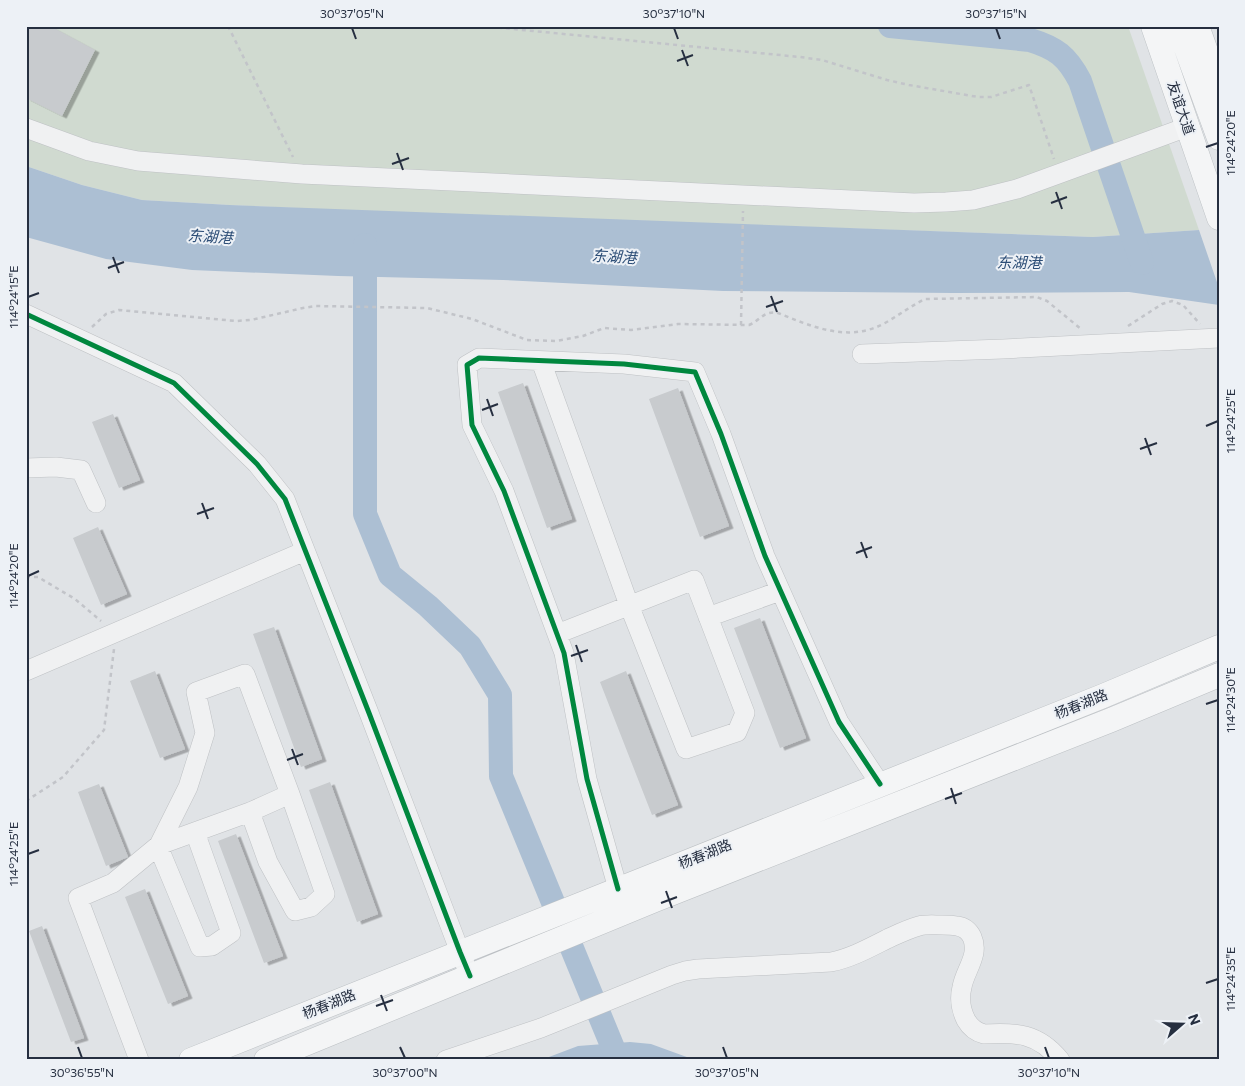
<svg xmlns="http://www.w3.org/2000/svg" width="1245" height="1086" viewBox="0 0 1245 1086" font-family="Commissioner,'Noto Sans SC',sans-serif">
  <style>
    .green { fill: #d0dad0 }
    .water { fill: #acbfd3 }
    .lines { fill: none; stroke-linecap: round; stroke-linejoin: round }
    .river { stroke: #acbfd3; stroke-width: 24 }
    .building { fill: #c8cbce; filter: url(#shadow) }
    .minor-casing { stroke: #bec1c4; stroke-width: 20 }
    .major-casing { stroke: #bcc0c4; stroke-width: 25 }
    .path { stroke: #c2c4c9; stroke-width: 2.5; stroke-dasharray: 4 4; stroke-linecap: butt }
    .minor { stroke: #f0f1f2; stroke-width: 19 }
    .major { stroke: #f4f5f6; stroke-width: 24 }
    .cycleway-casing { stroke: #edf1f6; stroke-width: 8 }
    .cycleway { stroke: #00873e; stroke-width: 5 }
    .ticks { fill: none; stroke: #262f40; stroke-width: 2 }
    .labels { text-anchor: middle; stroke-width: 4; stroke-linejoin: round; paint-order: stroke }
    .street-label { font-size: 14px; fill: #262f40; stroke: #edf1f6 }
    .water-label { font-size: 15px; font-style: italic; fill: #2d4e77; stroke: #edf1f6 }
    .neatline { fill: none; stroke: #262f40; stroke-width: 2 }
    .ticks-label { font-size: 12px; text-anchor: middle; fill: #262f40 }
  </style>
  <defs>
    <filter id="shadow"><feDropShadow dx="4.5" dy="2.5" stdDeviation="0" flood-color="#0004"/></filter>
  </defs>
  <rect width="100%" height="100%" fill="#e0e3e6"/>
  <path class="green" d="M26 26H1128L1199 230 1093 237 338 210 230 205 142 200 82 185 26 166Z"/>
  <path class="water" d="M26 166 82 185 142 200 230 205 1093 237 1199 230 1219 288V305L1129 292 954 293 723 291 503 280 338 276 192 270 106 259 26 237Z
    M630 1042 651 1044 695 1060H541L578 1046Z"/>
  <g class="lines">
    <path class="river" d="M890 26 1030 40C1056 48 1067 56 1080 81L1142 263
      M365 245V514L390 575 428 606 470 646 500 695 501 776 618 1060"/>
  </g>
  <path class="building" d="M26 26H50L95 50 62 116 26 98Z
    M523 383 572 519 547 528 498 392Z
    M678 388 729 526 700 537 649 399Z
    M113 414 140 480 119 488 92 422Z
    M98 527 127 594 101 605 73 538Z
    M760 618 806 738 780 748 734 628Z
    M274 627 322 759 301 767 253 634Z
    M155 671 185 749 160 758 130 681Z
    M626 671 678 805 652 815 600 682Z
    M330 782 378 914 357 922 309 790Z
    M99 784 128 857 106 866 78 792Z
    M236 834 283 956 264 963 218 841Z
    M145 889 188 996 168 1004 125 897Z
    M42 926 84 1038 71 1042 29 931Z"/>
  <g class="lines">
    <defs>
      <path id="minor" d="M26 128 89 151 138 161 302 174 914 203 946 202 973 200 1017 189 1187 127
        M26 314 174 383 257 464 285 499 369 713 460 952 470 976
        M862 354 1003 349 1219 338
        M541 361 629 605 686 749 737 732 745 713 694 580 557 634
        M26 468 56 467 81 470 96 503
        M708 617 780 591
        M26 671 305 551
        M159 845 250 812
        M158 846 200 947 212 946 231 933 195 832
        M618 889 587 779 564 653 504 491 472 425 467 365 479 358 624 364 695 372 721 434 765 556 839 722 880 784
        M139 1060 78 898 113 883 159 845 188 787 205 733 196 692 245 674 290 794 325 894 311 907 295 911 268 862 250 812 290 794
        M446 1060 541 1028 672 975 685 971 698 969 831 962C851 958 869 948 887 939 898 934 908 929 919 926 926 924 934 925 942 925 947 925 952 925 957 926 964 927 969 931 972 937 980 955 965 970 962 987 959 999 961 1010 966 1020 970 1027 976 1032 984 1034 1016 1032 1038 1033 1060 1060"/>
      <path id="major" d="M1153 26 1219 218
        M1178 26 1219 138
        M1197 26 1219 88
        M191 1060 1103 696 1219 647
        M266 1060 655 900 1111 720 1219 675"/>
    </defs>
    <use href="#minor" class="minor-casing"/>
    <use href="#major" class="major-casing"/>
    <path class="path" d="M228 26 293 157
      M482 26 800 57 822 60 887 80 909 85 978 97H991L1029 85 1054 159
      M741 325 743 211
      M1128 326 1162 304 1172 301 1183 305 1200 324
      M92 327 106 314 119 310 236 321 251 320 303 308 316 306 427 308 472 319 527 340 556 341 583 336 604 328 631 330 678 324 749 325C761 320 764 310 778 313 813 327 849 343 885 323 899 315 911 306 925 299L1037 297 1047 301 1081 329
      M26 577H38L75 599 101 621
      M26 801 63 777 104 730 114 649"/>
    <use href="#minor" class="minor"/>
    <use href="#major" class="major"/>
    <defs>
      <path id="cycleway" d="M26 314 174 383 257 464 285 499 369 713 460 952 470 976
        M618 889 587 779 564 653 504 491 472 425 467 365 479 358 624 364 695 372 721 434 765 556 839 722 880 784"/>
    </defs>
    <use href="#cycleway" class="cycleway-casing"/>
    <use href="#cycleway" class="cycleway"/>
  </g>
  <path class="ticks" d="M352 28 356 39M674 28 678 39M996 28 1000 39M682 50 688 66M677 61 693 55M1206 147 1218 143M397 153 403 170M392 164 409 158M1056 192 1062 209M1051 203 1067 197M113 257 119 273M108 268 124 262M771 296 777 312M28 297 39 293M766 307 783 301M487 399 493 416M482 410 498 404M1206 426 1218 421M1145 438 1151 455M1140 449 1157 443M202 503 208 519M197 514 214 508M861 542 867 558M856 553 872 547M28 576 39 571M576 645 582 662M571 656 588 650M1206 704 1218 700M292 749 298 765M287 760 303 754M951 788 956 804M945 799 962 793M28 854 39 850M666 891 672 908M661 903 677 897M1206 983 1218 979M381 995 387 1011M376 1006 393 1000M78 1047 82 1058M400 1047 405 1058M723 1047 727 1058M1045 1047 1049 1058"/>
  <g class="labels">
    <g class="street-label">
      <text transform="translate(1181 108) rotate(71)" y="5">友谊大道</text>
      <text transform="translate(1081 704) rotate(-22)" y="5">杨春湖路</text>
      <text transform="translate(705 854) rotate(-22)" y="5">杨春湖路</text>
      <text transform="translate(329 1004) rotate(-22)" y="5">杨春湖路</text>
    </g>
    <g class="water-label">
      <text transform="translate(210 237) rotate(3)" y="5">东湖港</text>
      <text transform="translate(614 257) rotate(3)" y="5">东湖港</text>
      <text x="1019" y="268">东湖港</text>
    </g>
  </g>
  <rect width="1245" height="1086" fill="none" stroke="#edf1f6" stroke-width="55"/>
  <g transform="translate(1182 1024) rotate(70)" stroke="#edf1f6" stroke-width="4" paint-order="stroke">
  <path d="M0-4L9 19L0 12L-9 19Z" fill="#262f40"/>
  <text y="-8" font-size="14" font-weight="bold" text-anchor="middle" fill="#262f40">N</text>
  </g>
  <rect x="28" y="28" width="1190" height="1030" class="neatline"/>
  <g class="ticks-label">
    <text x="352" y="18">30°37'05"N</text>
    <text x="674" y="18">30°37'10"N</text>
    <text x="996" y="18">30°37'15"N</text>
    <text transform="translate(1231 143) rotate(-90)" y="4">114°24'20"E</text>
    <text transform="translate(14 297) rotate(-90)" y="4">114°24'15"E</text>
    <text transform="translate(1231 421) rotate(-90)" y="4">114°24'25"E</text>
    <text transform="translate(14 576) rotate(-90)" y="4">114°24'20"E</text>
    <text transform="translate(1231 700) rotate(-90)" y="4">114°24'30"E</text>
    <text transform="translate(14 854) rotate(-90)" y="4">114°24'25"E</text>
    <text transform="translate(1231 979) rotate(-90)" y="4">114°24'35"E</text>
    <text x="82" y="1077">30°36'55"N</text>
    <text x="405" y="1077">30°37'00"N</text>
    <text x="727" y="1077">30°37'05"N</text>
    <text x="1049" y="1077">30°37'10"N</text>
  </g>
</svg>
